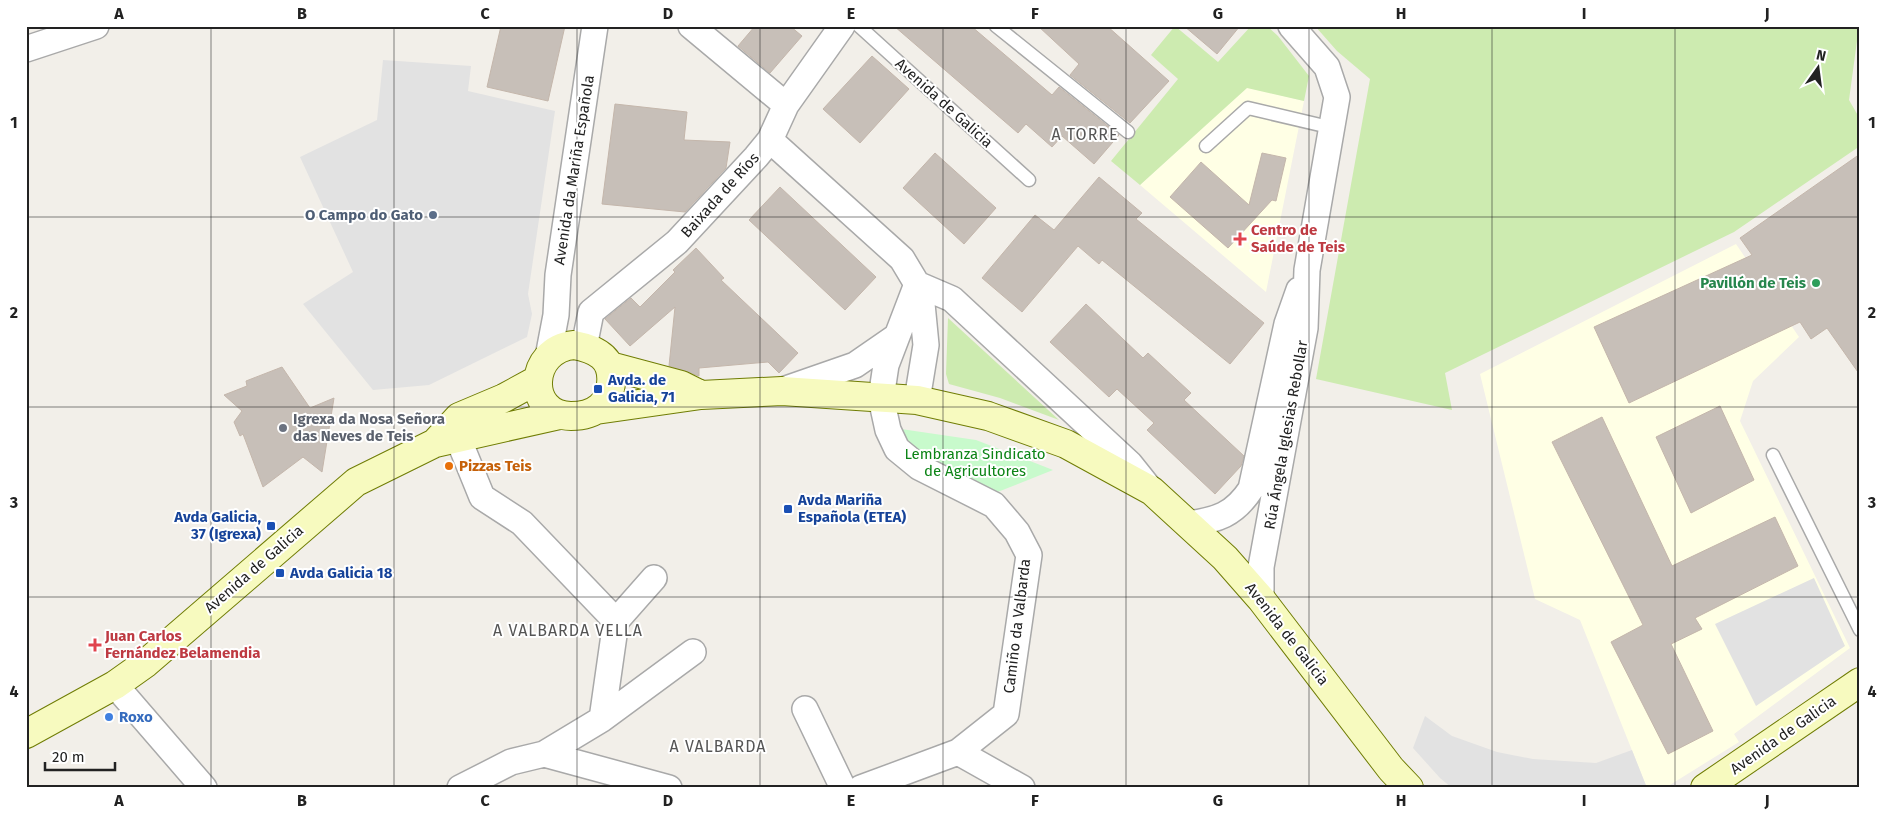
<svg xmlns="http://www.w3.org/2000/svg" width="1886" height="814" viewBox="0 0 1886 814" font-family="'Fira Sans',sans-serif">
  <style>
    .education { fill: #ffffe5 }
    .grass { fill: #cdebb0 }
    .park { fill: #c8facc }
    .parking { fill: #e2e2e2 }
    .building { fill: #c7bfb8; stroke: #c4b6ab }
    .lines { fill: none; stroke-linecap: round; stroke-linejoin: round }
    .lane-casing { stroke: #a9a9a9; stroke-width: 15 }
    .street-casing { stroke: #a9a9a9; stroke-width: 28 }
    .secondary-casing { stroke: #707d05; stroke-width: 30 }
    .lane { stroke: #fff; stroke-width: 12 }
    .street { stroke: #fff; stroke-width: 25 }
    .secondary { stroke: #f7fabf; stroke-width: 28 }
    .grid { fill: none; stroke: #222; stroke-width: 1; stroke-opacity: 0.55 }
    .service-dot { fill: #5c6f8a; stroke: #fff; stroke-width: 2 }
    .health-dot { fill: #e0444e; stroke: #fff; stroke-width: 2 }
    .leisure-dot { fill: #2e9e5b; stroke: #fff; stroke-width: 2 }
    .transit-dot { fill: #1a4fb4; stroke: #fff; stroke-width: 2 }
    .worship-dot { fill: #6b7280; stroke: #fff; stroke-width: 2 }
    .food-dot { fill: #e8710a; stroke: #fff; stroke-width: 2 }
    .shop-dot { fill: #3f7fe0; stroke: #fff; stroke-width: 2 }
    .labels { text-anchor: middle; stroke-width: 4; stroke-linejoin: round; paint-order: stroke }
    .street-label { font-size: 15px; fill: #222; stroke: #fff }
    .service-label { font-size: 15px; font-weight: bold; fill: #4e5e75; stroke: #fff; text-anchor: end }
    .health-label { font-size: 15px; font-weight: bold; fill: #be3a42; stroke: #fff; text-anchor: start }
    .leisure-label { font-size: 15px; font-weight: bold; fill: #27864d; stroke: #fff; text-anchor: end }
    .transit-label { font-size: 15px; font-weight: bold; fill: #164399; stroke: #fff; text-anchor: start }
    .worship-label { font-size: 15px; font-weight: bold; fill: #5b616d; stroke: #fff; text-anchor: start }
    .park-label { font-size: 15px; fill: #0c8416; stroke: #fff }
    .food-label { font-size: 15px; font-weight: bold; fill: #c56008; stroke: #fff; text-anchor: start }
    .shop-label { font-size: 15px; font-weight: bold; fill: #366cbe; stroke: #fff; text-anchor: start }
    .neighbourhood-label { font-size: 16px; letter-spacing: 1px; fill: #555; stroke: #fff }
    .neatline { fill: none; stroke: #222; stroke-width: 2 }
    .grid-label { font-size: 16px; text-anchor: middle; font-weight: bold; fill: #222 }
  </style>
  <rect width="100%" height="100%" fill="#f2efe9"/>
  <path class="education" d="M1247 87 1304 101 1266 292 1140 185Z
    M1736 244 1799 337 1753 381 1740 421 1850 648 1734 734 1739 742 1665 788H1647L1580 620 1535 599 1480 374Z"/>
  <path class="grass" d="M1175 26 1218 62 1251 26H1267L1278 36 1309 76 1304 101 1247 88 1140 185 1111 161 1178 79 1151 55Z
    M1315 26H1859L1849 100 1860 119V146L1734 232 1445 373 1452 410 1316 379 1370 79 1337 51Z
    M948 318 1059 420 1000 398 949 384 946 374Z"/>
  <path class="park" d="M901 429 976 440 1053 470 995 493 906 447Z"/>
  <path class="parking" d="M383 60 471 66 468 91 555 111 528 294 532 314 527 337 429 385 373 390 303 304 353 272 300 157 377 120Z
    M1814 578 1845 646 1756 706 1715 624Z
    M1425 716 1452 736 1497 752 1533 759 1596 763 1632 750 1647 788H1452L1440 778 1413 748Z"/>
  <path class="building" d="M501 26H565L548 101 487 87Z
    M755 26H790L802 36 770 73 738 46Z
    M894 26H971L1052 95 1059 87 1119 135 1094 164 1062 136 1052 147 1026 124 1018 133Z
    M1038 26H1107L1169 81 1130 123 1070 75 1079 64Z
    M1184 26H1240L1217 54Z
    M872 56 909 89 860 143 823 109Z
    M615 104 687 112 684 140 730 142 726 168 685 212 602 204Z
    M935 153 996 208 964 244 903 188Z
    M1262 153 1286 158 1276 201 1272 200 1228 248 1170 197 1201 162 1249 205Z
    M1860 154V375L1827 328 1811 339 1800 322 1629 403 1594 327 1752 255 1740 238Z
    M1099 177 1142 213 1136 219 1264 323 1230 364 1102 260 1099 264 1078 246 1022 312 982 278 1035 215 1054 230Z
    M780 187 876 277 845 310 749 220Z
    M696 248 724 278 721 280 798 353 779 373 768 362 699 368V376L669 366 675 307 630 346 605 319 631 298 640 307 675 272 673 270Z
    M1086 304 1143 358 1148 353 1191 393 1184 400 1244 456 1241 466 1215 494 1147 430 1154 423 1117 389 1109 397 1050 342Z
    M282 367 310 408 334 398 322 472 303 457 263 487 243 434 240 436 234 422 242 411 224 395 247 386 246 381Z
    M1720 406 1754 480 1691 513 1656 437Z
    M1602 417 1672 566 1775 517 1798 566 1695 618 1702 629 1671 644 1713 731 1668 754 1611 642 1643 625 1552 442Z"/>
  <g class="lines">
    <defs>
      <path id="lane" d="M859 26 1029 180
        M996 26 1128 132
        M1206 146 1248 108 1333 128
        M1773 455 1860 630"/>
      <path id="street" d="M691 26 786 105
        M26 49 96 26
        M770 140 902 259 917 284 922 304 926 345 917 400
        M917 284 952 299 1130 464 1150 489
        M584 347 591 312 677 242 756 157 770 140 786 105 842 26
        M548 357 556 315 558 275 595 26
        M783 390 855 365 897 336
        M458 438 482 497 522 523 616 621 602 719 544 754
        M1188 524C1217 520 1234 515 1251 489L1287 324 1299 290
        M1261 599V567L1305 328 1307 270 1337 97 1327 67 1291 26
        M616 621 654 578
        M115 685 204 788
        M805 709 843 788
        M602 719 693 652
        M958 752 1022 788
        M460 788 511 762 544 754 669 788
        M861 788 958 752 1006 714 1029 555 1017 532 994 505 919 467 897 449 888 430 881 398 886 365 917 284"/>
      <path id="secondary" d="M574 345C596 349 614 358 611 384 610 392 606 402 600 407 592 414 582 416 571 416 525 415 528 349 574 345Z
        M610 366 681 385 699 394
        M596 410 701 395 782 391 917 400 988 416 1066 444 1152 491 1225 558 1261 599 1391 769 1409 788
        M435 443 459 417 504 398 537 380
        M26 734 115 685 146 663 356 482 435 443 559 415
        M1705 788 1860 682"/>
    </defs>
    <use href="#lane" class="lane-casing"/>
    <use href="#street" class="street-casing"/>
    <use href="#secondary" class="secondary-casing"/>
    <use href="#lane" class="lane"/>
    <use href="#street" class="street"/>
    <use href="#secondary" class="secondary"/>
  </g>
  <path class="grid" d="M211 26V788M394 26V788M577 26V788M760 26V788M943 26V788M1126 26V788M1309 26V788M1492 26V788M1675 26V788M26 217H1860M26 407H1860M26 597H1860"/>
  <circle class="service-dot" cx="433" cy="215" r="5"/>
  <g class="health-dot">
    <path d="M1237.5 231.5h5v5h5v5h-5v5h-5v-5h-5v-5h5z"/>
    <path d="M92.5 637.5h5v5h5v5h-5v5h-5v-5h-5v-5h5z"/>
  </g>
  <circle class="leisure-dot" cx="1816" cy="283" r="5"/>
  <g class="transit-dot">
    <rect x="593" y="384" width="10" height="10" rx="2.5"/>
    <rect x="783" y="504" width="10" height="10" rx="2.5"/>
    <rect x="266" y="521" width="10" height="10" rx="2.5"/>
    <rect x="275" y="568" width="10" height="10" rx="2.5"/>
  </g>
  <circle class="worship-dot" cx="283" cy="428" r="5"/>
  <circle class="food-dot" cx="449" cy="466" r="5"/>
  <circle class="shop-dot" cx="109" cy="717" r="5"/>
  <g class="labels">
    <g class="street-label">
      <text transform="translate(944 103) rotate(42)" y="5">Avenida de Galicia</text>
      <text transform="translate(574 170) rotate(-81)" y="5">Avenida da Mariña Española</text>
      <text transform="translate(720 195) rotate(-48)" y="5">Baixada de Ríos</text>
      <text transform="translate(1286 435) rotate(-80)" y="5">Rúa Ángela Iglesias Rebollar</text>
      <text transform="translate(254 569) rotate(-41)" y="5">Avenida de Galicia</text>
      <text transform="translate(1017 626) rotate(-83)" y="5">Camiño da Valbarda</text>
      <text transform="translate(1287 634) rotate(52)" y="5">Avenida de Galicia</text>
      <text transform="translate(1783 735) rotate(-35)" y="5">Avenida de Galicia</text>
    </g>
    <g class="service-label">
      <text x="423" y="220">O Campo do Gato</text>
    </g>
    <g class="health-label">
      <text x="1251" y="235">Centro de<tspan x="1251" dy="17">Saúde de Teis</tspan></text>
      <text x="105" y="641">Juan Carlos<tspan x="105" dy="17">Fernández Belamendia</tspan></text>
    </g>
    <g class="leisure-label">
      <text x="1806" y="288">Pavillón de Teis</text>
    </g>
    <g class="transit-label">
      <text x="608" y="385">Avda. de<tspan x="608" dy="17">Galicia, 71</tspan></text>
      <text x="798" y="505">Avda Mariña<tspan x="798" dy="17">Española (ETEA)</tspan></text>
      <text x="261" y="522" text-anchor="end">Avda Galicia,<tspan x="261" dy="17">37 (Igrexa)</tspan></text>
      <text x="290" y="578">Avda Galicia 18</text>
    </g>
    <g class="worship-label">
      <text x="293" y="424">Igrexa da Nosa Señora<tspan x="293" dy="17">das Neves de Teis</tspan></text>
    </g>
    <g class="park-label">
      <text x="975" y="459">Lembranza Sindicato<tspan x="975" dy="17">de Agricultores</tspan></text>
    </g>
    <g class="food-label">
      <text x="459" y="471">Pizzas Teis</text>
    </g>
    <g class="shop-label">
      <text x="119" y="722">Roxo</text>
    </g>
    <g class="neighbourhood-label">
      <text x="1085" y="140">A TORRE</text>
      <text x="568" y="636">A VALBARDA VELLA</text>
      <text x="718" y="752">A VALBARDA</text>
    </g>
  </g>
  <rect width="1886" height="814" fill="none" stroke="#ffffff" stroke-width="55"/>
  <g transform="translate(1818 68) rotate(14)" stroke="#ffffff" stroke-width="4" paint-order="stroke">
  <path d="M0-4L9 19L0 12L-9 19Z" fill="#222222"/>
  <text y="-8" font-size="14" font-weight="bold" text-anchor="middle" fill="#222222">N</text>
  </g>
  <path d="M45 762v8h70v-8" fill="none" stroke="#222222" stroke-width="2.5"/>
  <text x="52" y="762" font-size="15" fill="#222222" stroke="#ffffff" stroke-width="4" paint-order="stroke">20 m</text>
  <rect x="28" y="28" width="1830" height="758" class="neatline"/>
  <g class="grid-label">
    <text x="119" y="19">A</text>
    <text x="302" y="19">B</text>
    <text x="485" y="19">C</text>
    <text x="668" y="19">D</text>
    <text x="851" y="19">E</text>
    <text x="1035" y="19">F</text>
    <text x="1218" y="19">G</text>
    <text x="1401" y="19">H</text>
    <text x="1584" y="19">I</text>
    <text x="1767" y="19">J</text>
    <text x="14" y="128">1</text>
    <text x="1872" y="128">1</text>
    <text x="14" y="318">2</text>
    <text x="1872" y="318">2</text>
    <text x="14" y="508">3</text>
    <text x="1872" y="508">3</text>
    <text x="14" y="697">4</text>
    <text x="1872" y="697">4</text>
    <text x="119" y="806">A</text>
    <text x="302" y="806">B</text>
    <text x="485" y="806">C</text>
    <text x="668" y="806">D</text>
    <text x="851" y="806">E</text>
    <text x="1035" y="806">F</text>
    <text x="1218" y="806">G</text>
    <text x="1401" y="806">H</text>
    <text x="1584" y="806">I</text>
    <text x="1767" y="806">J</text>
  </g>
</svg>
